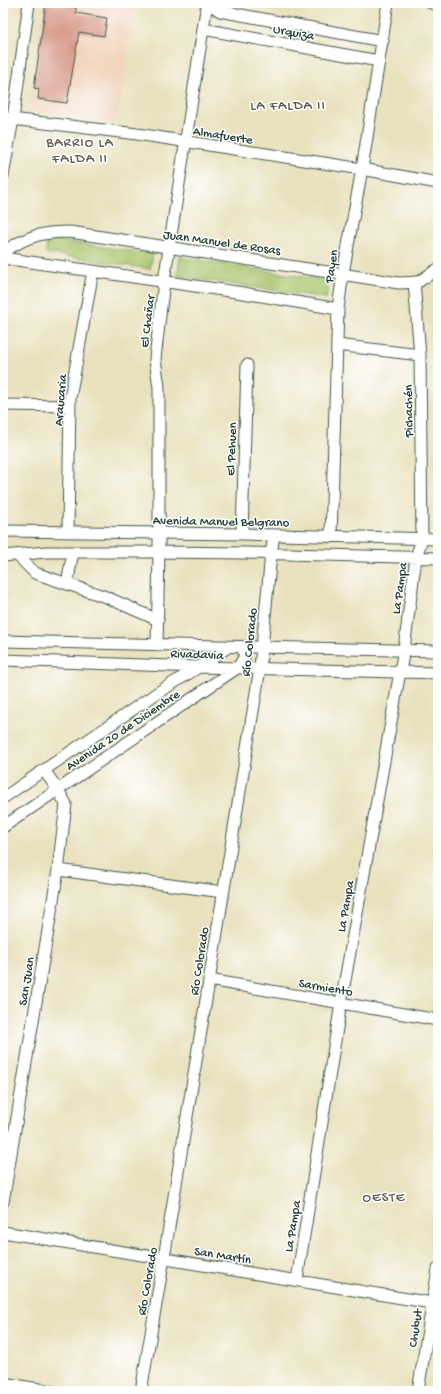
<svg xmlns="http://www.w3.org/2000/svg" width="441" height="1394" viewBox="0 0 441 1394" font-family="'Gochi Hand',sans-serif">
  <style>
    .built { fill: #f1d5bd }
    .green { fill: #a9c56c; stroke: #648150 }
    .building { fill: #d89c8c }
    .lines { fill: none; stroke-linecap: round; stroke-linejoin: round }
    .minor-casing { stroke: #3d5649; stroke-width: 13 }
    .minor { stroke: #fff; stroke-width: 11 }
    .labels { text-anchor: middle; stroke-width: 3; stroke-linejoin: round; paint-order: stroke }
    .street-label { font-size: 13px; fill: #1f3d34; stroke: #fff }
    .neighbourhood-label { font-size: 14px; letter-spacing: 1px; fill: #605e53; stroke: #fff }
  </style>
  <rect width="100%" height="100%" fill="#fff"/>
  <filter id="ink" filterUnits="userSpaceOnUse"><feTurbulence type="fractalNoise" baseFrequency=".025" numOctaves="2"/><feDisplacementMap in="SourceGraphic" scale="8" xChannelSelector="R" yChannelSelector="G"/><feConvolveMatrix kernelMatrix="1 2 1 2 8 2 1 2 1" color-interpolation-filters="sRGB"/></filter>
  <filter id="wash" filterUnits="userSpaceOnUse"><feTurbulence type="fractalNoise" baseFrequency=".012" numOctaves="4" result="noise"/><feDisplacementMap in="SourceGraphic" scale="16" xChannelSelector="R" yChannelSelector="G"/><feGaussianBlur stdDeviation="0.9" result="paint"/><feColorMatrix in="noise" values="0 0 0 0 0 0 0 0 0 0 0 0 0 0 0 0 0 1.4 0 .05"/><feComposite in="paint" operator="in"/></filter>
  <g filter="url(#wash)">
    <rect width="100%" height="100%" fill="#e9e1bd"/>
    <path class="built" d="M45 3H117L135 6 117 123 34 111 30 102Z"/>
    <path class="green" d="M47 239 153 254 150 269 46 253Z
      M180 257 330 281 326 298 177 276Z"/>
    <g id="blocks">
      <path class="building" d="M46 3 76 8V13L107 18 104 36 79 32 67 103 38 99 39 89 34 88Z"/>
    </g>
  </g>
  <g filter="url(#ink)">
    <use href="#blocks" fill-opacity="0" stroke="#3d5649" stroke-width="1"/>
    <g class="lines">
      <defs>
        <path id="minor" d="M208 3 220 11 383 41
          M431 3 438 5
          M203 29 379 61
          M3 118 137 134 362 169 438 183
          M3 176 13 119 29 3
          M3 252C28 236 41 232 70 232L399 283 418 282 438 269
          M3 258 243 293 338 309
          M337 345 420 355
          M3 405 70 406
          M3 531 242 534 438 539
          M68 532 70 398 93 271
          M242 534 247 365
          M331 537 338 309 343 273 362 169 388 3
          M3 556 46 552H159L245 553 438 558
          M18 556 35 573 106 597 158 620
          M67 584 73 552
          M3 641 438 651
          M157 645 159 552V387L155 359 164 281 207 3
          M3 660 199 667 438 673
          M3 798 157 693 199 667 228 647
          M3 827 237 668C243 661 247 655 242 647
          M58 870 223 892
          M209 980 438 1020
          M3 1202 58 870 66 804 58 790 44 770
          M3 1232 438 1304
          M297 1280 341 1003 404 649 416 557 422 539 420 355 414 282
          M3 1383 51 1391
          M141 1391 164 1258 260 668 271 554 274 535
          M418 1391 438 1269"/>
      </defs>
      <use href="#minor" class="minor-casing"/>
      <use href="#minor" class="minor"/>
    </g>
  </g>
  <g class="labels">
    <g class="street-label">
      <text transform="translate(294 31) rotate(10)" y="5">Urquiza</text>
      <text transform="translate(223 134) rotate(9)" y="5">Almafuerte</text>
      <text transform="translate(222 241) rotate(8)" y="5">Juan Manuel de Rosas</text>
      <text transform="translate(330 266) rotate(-81)" y="5">Payen</text>
      <text transform="translate(146 321) rotate(-83)" y="5">El Chañar</text>
      <text transform="translate(59 400) rotate(-85)" y="5">Araucaria</text>
      <text transform="translate(407 411) rotate(-91)" y="5">Pichachén</text>
      <text transform="translate(230 449) rotate(-88)" y="5">El Pehuen</text>
      <text transform="translate(221 520) rotate(1)" y="5">Avenida Manuel Belgrano</text>
      <text transform="translate(398 588) rotate(-82)" y="5">La Pampa</text>
      <text transform="translate(248 642) rotate(-84)" y="5">Río Colorado</text>
      <text transform="translate(197 653) rotate(2)" y="5">Rivadavia</text>
      <text transform="translate(122 729) rotate(-34)" y="5">Avenida 20 de Diciembre</text>
      <text transform="translate(344 906) rotate(-80)" y="5">La Pampa</text>
      <text transform="translate(198 961) rotate(-81)" y="5">Río Colorado</text>
      <text transform="translate(25 981) rotate(-81)" y="5">San Juan</text>
      <text transform="translate(326 986) rotate(10)" y="5">Sarmiento</text>
      <text transform="translate(291 1226) rotate(-81)" y="5">La Pampa</text>
      <text transform="translate(223 1254) rotate(9)" y="5">San Martín</text>
      <text transform="translate(146 1281) rotate(-80)" y="5">Río Colorado</text>
      <text transform="translate(414 1328) rotate(-81)" y="5">Chubut</text>
    </g>
    <g class="neighbourhood-label">
      <text x="288" y="109">LA FALDA II</text>
      <text x="80" y="146">BARRIO LA<tspan x="80" dy="16">FALDA II</tspan></text>
      <text x="384" y="1201">OESTE</text>
    </g>
  </g>
  <rect width="441" height="1394" fill="none" stroke="#fff" stroke-width="16"/>
</svg>
